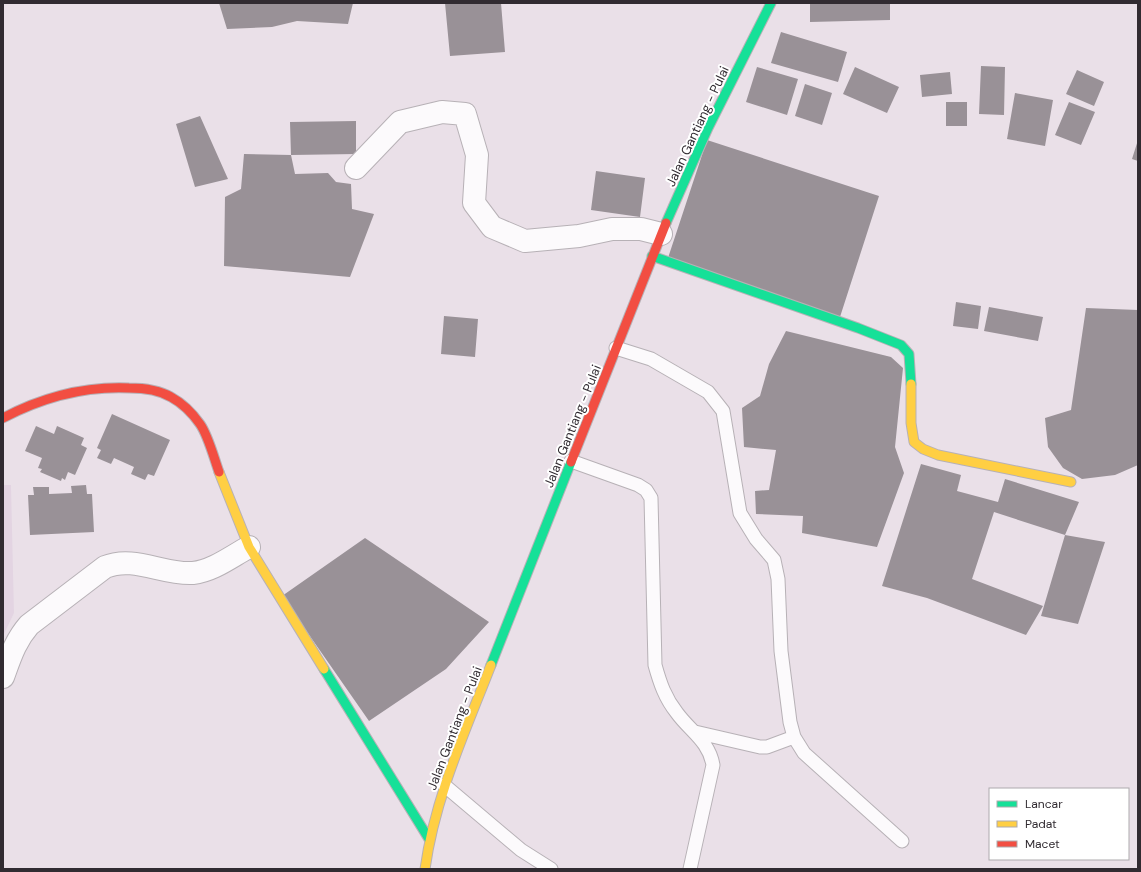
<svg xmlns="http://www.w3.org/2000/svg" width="1141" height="872" viewBox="0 0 1141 872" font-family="'DM Sans',sans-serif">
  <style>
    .built { fill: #e3d4e2 }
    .building { fill: #999197 }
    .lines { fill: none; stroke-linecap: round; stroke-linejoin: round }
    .lane-casing { stroke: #b7b1b6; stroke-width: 15 }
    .street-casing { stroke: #b7b1b6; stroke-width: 24 }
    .fast-casing { stroke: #b7b1b6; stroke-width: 11 }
    .slow-casing { stroke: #b7b1b6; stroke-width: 11 }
    .jam-casing { stroke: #b7b1b6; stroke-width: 11 }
    .lane { stroke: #fcfafc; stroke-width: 13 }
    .street { stroke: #fcfafc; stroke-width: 22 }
    .fast { stroke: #16e098; stroke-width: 9 }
    .slow { stroke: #ffcf43; stroke-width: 9 }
    .jam { stroke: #f24e42; stroke-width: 9 }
    .labels { text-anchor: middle; stroke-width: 4; stroke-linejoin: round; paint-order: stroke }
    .street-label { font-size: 13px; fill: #312b31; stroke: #fff }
  </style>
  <rect width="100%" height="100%" fill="#eae0e8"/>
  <path class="built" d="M3 485H11L14 613 3 636Z"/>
  <path class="building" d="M219 3H353L348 24 297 21 272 27 227 29Z
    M445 3H501L505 52 450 56Z
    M810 3H890V20L810 22Z
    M781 32 847 52 838 82 771 63Z
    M981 66 1005 67 1004 115 979 114Z
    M757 67 798 79 787 115 746 102Z
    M855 67 899 87 887 113 843 94Z
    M1077 70 1104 82 1094 106 1066 94Z
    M950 72 952 94 922 97 920 75Z
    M805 84 832 93 822 125 795 116Z
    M1015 93 1053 100 1045 146 1007 139Z
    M946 102H967V126H946Z
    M1069 102 1095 112 1081 145 1055 135Z
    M200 116 228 179 195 187 176 124Z
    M356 121V154L291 155 295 174 328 173 336 182 351 184 352 209 374 214 350 277 224 266 225 197 241 189 244 154 291 155 290 122Z
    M707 140 879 196 840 317 667 261Z
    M1138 140V161L1132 159Z
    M596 171 645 178 640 217 591 210Z
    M956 302 981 306 978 329 953 326Z
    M989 307 1043 317 1038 341 984 331Z
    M1086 308 1138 310V465L1115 475 1082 479 1063 468 1048 447 1045 418 1071 410Z
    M444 316 478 319 475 357 441 354Z
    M786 331 891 357 903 368 895 447 904 473 877 547 802 533 803 516 756 514 755 491 769 490 776 450 744 447 742 408 760 396 769 364Z
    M112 414 170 440 154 476 148 474 145 480 131 474 134 467 114 458 111 464 97 458 101 450 97 448Z
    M36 426 54 434 57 426 84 438 81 445 87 448 75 475 68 472 65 480 62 478 61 481 40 472 42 469 38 468 42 458 25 451Z
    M921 464 961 475 957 491 998 502 1005 479 1079 502 1065 535 994 512 972 579 1043 606 1026 635 927 598 882 586Z
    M86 485 87 494H92L94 532 30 535 28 495H34L33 487H49V494L72 493 71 486Z
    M1065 535 1105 542 1078 624 1041 616Z
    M365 538 489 622 446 669 369 721 282 596Z"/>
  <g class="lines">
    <defs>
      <path id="lane" d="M616 348 651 359 708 392 723 411 740 513 756 539 774 560 778 579 781 651 790 722 794 737 804 753 902 841
        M571 461 638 485 646 490 651 498 655 665C660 683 665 698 677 713 690 731 709 741 713 765L690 869
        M695 732 760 747H767L794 737
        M444 785 521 850 551 869"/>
      <path id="street" d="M356 168 400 122 442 112 465 114 477 155 474 203 492 227 525 241 579 236 612 229H641L661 234
        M3 677C10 658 15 641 29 625L105 567C134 555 163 575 193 573 213 571 232 556 249 547"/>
      <path id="fast" d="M666 223 708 128 771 3
        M652 256 858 328 901 345 909 354 911 384
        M491 665 571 462
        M324 669 429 839"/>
      <path id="slow" d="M911 384V423L914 442 923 449 938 455 1071 482
        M219 472 249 547 324 669
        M425 869C435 797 465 732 491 665"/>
      <path id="jam" d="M3 418C43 397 84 386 129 388 143 388 159 390 171 397 182 403 193 414 200 424 208 435 214 458 219 472
        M571 462 666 223"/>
    </defs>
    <use href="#lane" class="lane-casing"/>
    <use href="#street" class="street-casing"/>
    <use href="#fast" class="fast-casing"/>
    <use href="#slow" class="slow-casing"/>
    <use href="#jam" class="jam-casing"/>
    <use href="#lane" class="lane"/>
    <use href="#street" class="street"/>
    <use href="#fast" class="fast"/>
    <use href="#slow" class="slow"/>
    <use href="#jam" class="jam"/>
  </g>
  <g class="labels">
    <g class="street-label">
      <text transform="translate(697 126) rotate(-65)" y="5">Jalan Gantiang - Pulai</text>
      <text transform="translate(572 426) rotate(-68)" y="5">Jalan Gantiang - Pulai</text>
      <text transform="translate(454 728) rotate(-69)" y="5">Jalan Gantiang - Pulai</text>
    </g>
  </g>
  <rect width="1141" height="872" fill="none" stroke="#312b31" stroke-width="8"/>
  <rect x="989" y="788" width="140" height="72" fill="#ffffff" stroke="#adaaad"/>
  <rect x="997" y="801" width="20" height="6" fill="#16e098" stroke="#adaaad"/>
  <text x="1025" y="808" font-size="12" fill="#312b31">Lancar</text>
  <rect x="997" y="821" width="20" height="6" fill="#ffcf43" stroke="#adaaad"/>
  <text x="1025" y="828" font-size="12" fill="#312b31">Padat</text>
  <rect x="997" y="841" width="20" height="6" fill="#f24e42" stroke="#adaaad"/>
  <text x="1025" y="848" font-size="12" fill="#312b31">Macet</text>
</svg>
